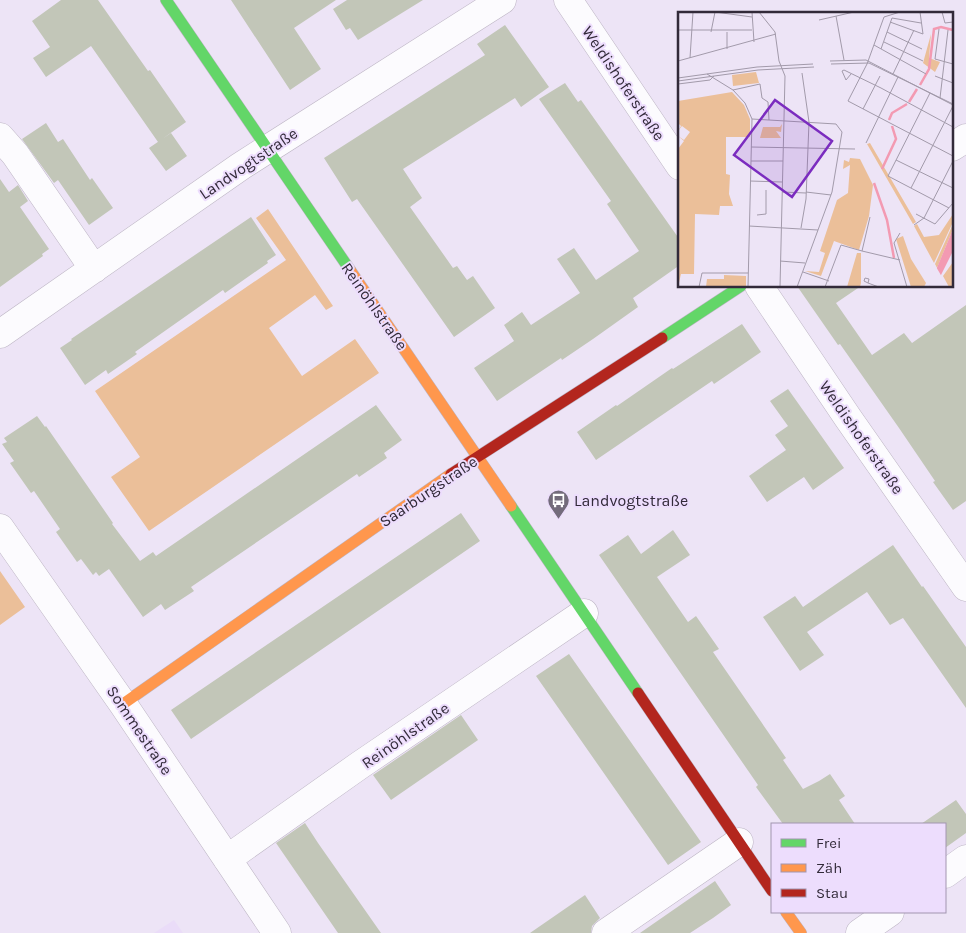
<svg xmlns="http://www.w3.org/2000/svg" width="966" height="933" viewBox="0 0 966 933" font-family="Karla,sans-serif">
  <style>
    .built { fill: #eadcf8 }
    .green { fill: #ebbf99 }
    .building { fill: #c2c6b8 }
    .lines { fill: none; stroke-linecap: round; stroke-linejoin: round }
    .street-casing { stroke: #bdb5c4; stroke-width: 29 }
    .fast-casing { stroke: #bdb5c4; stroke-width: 12 }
    .slow-casing { stroke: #bdb5c4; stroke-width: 12 }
    .jam-casing { stroke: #bdb5c4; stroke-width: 12 }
    .street { stroke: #fcfbfe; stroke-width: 28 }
    .fast { stroke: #63d668; stroke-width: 11 }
    .slow { stroke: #ff974d; stroke-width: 11 }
    .jam { stroke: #b3261e; stroke-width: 11 }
    .labels { text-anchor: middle; stroke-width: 4; stroke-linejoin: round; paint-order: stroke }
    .street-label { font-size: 16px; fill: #322a39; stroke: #edddfd }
    .poi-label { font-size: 16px; fill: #322a39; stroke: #edddfd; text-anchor: start }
    .inset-river { fill: none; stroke: #f39ab2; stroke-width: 2.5 }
    .inset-road { fill: none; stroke: #a29aaa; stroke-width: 1 }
    .view { fill: #7b2cbf; fill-opacity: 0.15; stroke: #7b2cbf; stroke-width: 2.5 }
    .inset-edge { fill: none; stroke: #322a39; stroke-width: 2.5 }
  </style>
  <rect width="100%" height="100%" fill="#ede4f6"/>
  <path class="built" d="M174 920 183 933H154Z"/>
  <path class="green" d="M268 209 333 306 326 310 315 295 269 328 302 376 355 339 379 373 149 531 111 477 140 457 95 391 286 260 256 218Z
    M0 571 25 607 0 625Z"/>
  <path class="building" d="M61 0H98L148 71 150 70 186 122 158 142 91 46 46 77 33 58 50 47 32 21Z
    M231 0H336L294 28 321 69 290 90Z
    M347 0H423L358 40 350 28 346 30 333 9Z
    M505 25 549 87 521 107 515 98 403 169 422 198 410 207 453 268 457 266 467 280 473 276 495 308 454 337 357 199 352 202 324 158 485 55 477 44Z
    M565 83 578 102 581 100 680 240V265L633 298 638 307 593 339 562 360 561 358 497 401 474 368 514 341 504 325 522 312 531 325 580 293 557 259 574 248 596 280 639 251 607 204 611 201 539 99Z
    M46 123 58 142 63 139 90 180 92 178 113 208 89 225 58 180 54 183 22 139Z
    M171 133 187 156 166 171 149 148Z
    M0 179 9 192 18 185 28 201 20 207 49 249 42 254 43 256 0 287Z
    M251 217 276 255 267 261 268 263 225 293 223 290 135 352 137 354 108 374 106 370 85 385 60 348 72 340 71 339Z
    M797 286H861L836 303 872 355 904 333 912 343 966 305V501L953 510 933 482 935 481 899 428 840 344 838 345Z
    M742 324 761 352 714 384 712 381 596 460 577 432 616 405 617 406 672 368 673 369Z
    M788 389 844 468 813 490 804 477 767 502 749 476 786 450 775 435 788 426 770 401Z
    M376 405 402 440 384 453 387 458 359 477 357 474 191 587 194 591 165 610 161 604 143 617 109 569 99 576 96 572 93 575 81 559 77 562 56 532 60 529 34 491 31 493 10 463 14 461 2 444 7 442 4 438 37 416 45 427 46 426 113 523 112 524 140 561 153 552 156 556Z
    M461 513 480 541 191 739 171 710Z
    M673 530 690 555 657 577 688 622 696 616 719 649 713 652 786 758 783 760 803 789 819 781 830 774 845 796 839 800 855 824H783L756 787 758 785 599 555 628 535 641 554Z
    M893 545 922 587 923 586 966 647V708L903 618 890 625 867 592 807 632 824 655 800 671 763 617 795 596 803 607Z
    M569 654 701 842 668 865 536 676Z
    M461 715 478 740 391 800 373 775Z
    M956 800 966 814V833L945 848V824H921Z
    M305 823 318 843 381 933H338L318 904 276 843Z
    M715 881 731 905 713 918 690 933H640Z
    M585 895 600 918 592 926 591 933H530Z"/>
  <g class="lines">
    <defs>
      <path id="street" d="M568 0 680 166
        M0 137 15 154 94 269
        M952 147 966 138
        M759 286 848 418 966 587
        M0 334 241 166 502 0
        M0 528 123 704 277 933
        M227 859 360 765 584 613
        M945 874 966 859
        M606 933 739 842
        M860 933 890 912"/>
      <path id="fast" d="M166 0 350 270
        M662 338 741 286
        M511 506 638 693"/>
      <path id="slow" d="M350 270 511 506
        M123 704 451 474
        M786 912 801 933"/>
      <path id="jam" d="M451 474 662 338
        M638 693 772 891"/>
    </defs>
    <use href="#street" class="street-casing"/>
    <use href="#fast" class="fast-casing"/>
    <use href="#slow" class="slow-casing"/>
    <use href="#jam" class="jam-casing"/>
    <use href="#street" class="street"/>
    <use href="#fast" class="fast"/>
    <use href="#slow" class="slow"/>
    <use href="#jam" class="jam"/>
  </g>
  <defs>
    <symbol id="bus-pin" viewBox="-11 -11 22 30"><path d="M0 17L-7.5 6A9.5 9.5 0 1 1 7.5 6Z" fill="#736b7b" stroke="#edddfd"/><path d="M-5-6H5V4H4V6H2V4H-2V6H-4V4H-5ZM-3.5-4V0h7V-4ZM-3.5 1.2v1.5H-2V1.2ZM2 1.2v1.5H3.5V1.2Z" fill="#fff"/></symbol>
  </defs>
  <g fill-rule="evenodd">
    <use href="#bus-pin" x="546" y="488" width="25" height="34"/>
  </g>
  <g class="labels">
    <g class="street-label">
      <text transform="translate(624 83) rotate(56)" y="6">Weldishoferstraße</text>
      <text transform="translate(248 163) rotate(-34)" y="6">Landvogtstraße</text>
      <text transform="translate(375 306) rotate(55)" y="6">Reinöhlstraße</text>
      <text transform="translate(862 437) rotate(55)" y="6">Weldishoferstraße</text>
      <text transform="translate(428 491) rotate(-34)" y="6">Saarburgstraße</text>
      <text transform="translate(140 730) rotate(56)" y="6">Sommestraße</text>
      <text transform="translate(405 735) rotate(-35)" y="6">Reinöhlstraße</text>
    </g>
    <g class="poi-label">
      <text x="574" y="506">Landvogtstraße</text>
    </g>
  </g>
  <g transform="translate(678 12)">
    <rect width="275" height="275" fill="#ede4f6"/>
    <path d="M253 22 251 46 262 50 257 60 245 51ZM78 60 81 71 55 74 54 63ZM54 80 66 93 72 107V125H48V162L52 163 51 182 55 194H42L41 203 17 202 16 262H3L0 275V137L6 129 0 124 6 128 12 120 4 114 0 119 3 114 0 111V89ZM104 112 103 120 98 119 103 126H82L85 115H102ZM192 131 238 210 235 212 189 132ZM172 146 182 147 195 173 191 204 181 238 156 229 143 264 127 259 141 260 147 241 142 239 159 188 170 181 172 153 165 157 166 148 171 150ZM275 202V210L256 251 236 214 239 212 246 225 261 223ZM275 212V217L259 256 257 252ZM225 224 233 247 248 271 246 275H233L218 227ZM179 241H183V271L182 275H169ZM275 250V275H271L265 264ZM46 263 68 264V275H28L29 267H46Z" fill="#ebbf99"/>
    <path d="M275 217V239L257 275H251Z" fill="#f39ab2"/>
    <path d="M257 253 264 265 260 275H251Z" fill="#ede4f6"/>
    <path class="inset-river" d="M242 73 251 57 256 17 263 15 275 18M231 90 239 77M211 108 214 101 229 92M204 157 218 127 214 114M196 171 209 208 216 246"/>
    <path class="inset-road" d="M74 0 76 30M81 0 97 20 101 49 107 64 102 275M222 0 206 5 189 52 170 89 275 144M242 0 245 22M264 0 267 11 275 10M158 4 166 48M141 8 176 0M212 10 245 22M261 17 257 47 275 52M0 18H74M33 20 37 0 74 5M209 20 244 37M206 30 245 49M196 33 248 62M49 37V20M203 37 214 6 243 11M12 46 15 0M0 49 98 22M152 49 188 48 275 93M153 52 191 51 275 92M29 62 55 78 67 91 74 107 70 275M173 62 168 68 164 59 166 58 203 76 275 115M215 62 236 18M257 64 275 71M0 66 79 55 135 52M0 69 80 58 136 55M0 72 32 68 36 64M55 78 82 72 84 86 90 90 91 108M252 81 210 164 271 196M262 86 270 18M185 97 202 64M74 107 158 112 164 120 154 180 119 275M188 131 220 65M73 135 177 137M218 148 275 176M73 149H105M72 169 104 170M233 176 275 94M104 180 128 181M128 180 153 183M238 202 257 212 275 191M79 203 88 202V178M192 205 184 239 222 248M236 213 246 206 275 149M71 214 140 218M123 216 128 187 131 110 124 61M222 221 216 231 229 275M102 249 127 251M125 260 151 269M190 271 191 267 187 266 186 269 190 271 198 274 201 275M21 275 24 261H70M147 275 163 233 184 239"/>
    <path class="view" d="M97 88 154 129 114 185 56 143Z"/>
    <rect width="275" height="275" class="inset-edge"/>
  </g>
  <rect x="771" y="823" width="175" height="90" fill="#edddfd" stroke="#a295af"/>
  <rect x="781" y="839" width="25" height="8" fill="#63d668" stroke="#a295af"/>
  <text x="816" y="848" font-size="15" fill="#322a39">Frei</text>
  <rect x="781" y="864" width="25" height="8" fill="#ff974d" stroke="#a295af"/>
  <text x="816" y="873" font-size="15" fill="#322a39">Zäh</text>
  <rect x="781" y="889" width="25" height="8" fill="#b3261e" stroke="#a295af"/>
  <text x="816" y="898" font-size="15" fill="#322a39">Stau</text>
</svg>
